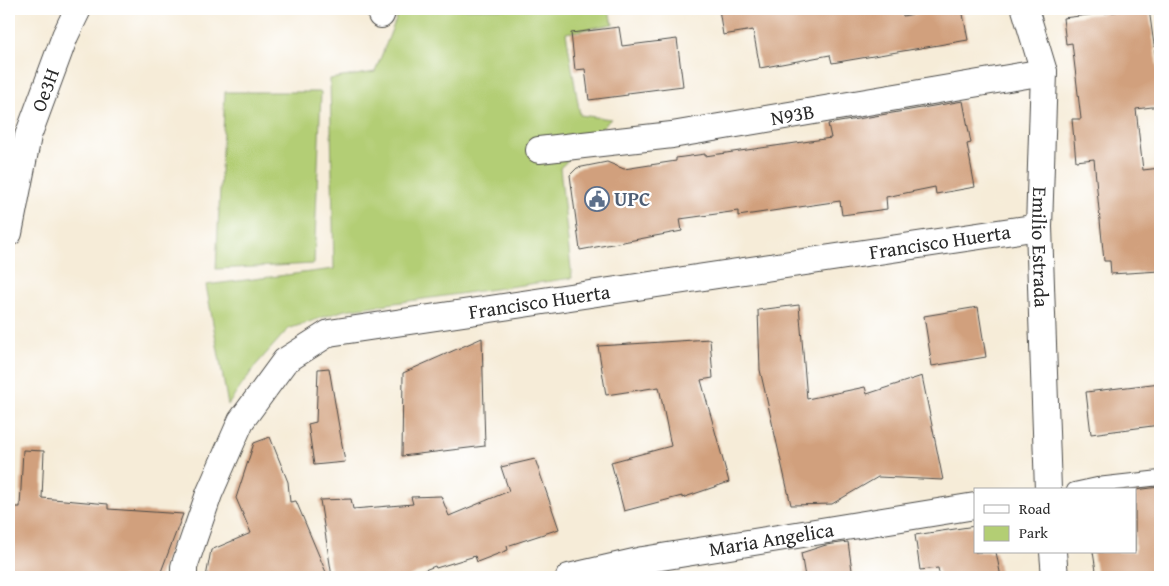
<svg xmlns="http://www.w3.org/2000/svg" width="1169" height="586" viewBox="0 0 1169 586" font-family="'Gentium Book Plus',serif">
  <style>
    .green { fill: #b3ce74; stroke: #6f7c50 }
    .building { fill: #d1a07d }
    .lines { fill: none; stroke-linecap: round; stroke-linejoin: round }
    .lane-casing { stroke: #494845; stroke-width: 16 }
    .street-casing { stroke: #494845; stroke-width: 28 }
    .lane { stroke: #fff; stroke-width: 14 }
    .street { stroke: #fff; stroke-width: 26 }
    .labels { text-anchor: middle; stroke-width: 4.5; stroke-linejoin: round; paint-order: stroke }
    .street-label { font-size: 20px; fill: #2b2b2b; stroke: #fff }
    .service-label { font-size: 20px; font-weight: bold; fill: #4e5e75; stroke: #fff; text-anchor: start }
  </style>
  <rect width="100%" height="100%" fill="#fff"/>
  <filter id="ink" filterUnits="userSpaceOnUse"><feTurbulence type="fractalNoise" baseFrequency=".02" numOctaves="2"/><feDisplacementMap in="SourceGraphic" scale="10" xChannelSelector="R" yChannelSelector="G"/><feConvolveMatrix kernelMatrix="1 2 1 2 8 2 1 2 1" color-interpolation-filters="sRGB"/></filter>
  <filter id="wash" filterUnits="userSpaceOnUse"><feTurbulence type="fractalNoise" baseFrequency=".0096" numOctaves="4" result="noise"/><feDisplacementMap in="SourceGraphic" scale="20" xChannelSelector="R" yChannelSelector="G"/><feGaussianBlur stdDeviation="1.12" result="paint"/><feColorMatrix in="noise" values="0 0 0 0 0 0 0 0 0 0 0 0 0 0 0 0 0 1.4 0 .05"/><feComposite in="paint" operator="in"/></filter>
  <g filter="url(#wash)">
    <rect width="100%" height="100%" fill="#f6ecd8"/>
    <path class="green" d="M400 9H608L613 24 566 33 580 115 611 119 560 168 572 278 345 310 288 329 256 365 228 405 206 285 334 269 330 79 375 72Z
      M225 92H321L314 264 216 269Z"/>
    <g id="blocks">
      <path class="building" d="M719 9H902L903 16 943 9H962L968 40 832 63 830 55 760 68 753 30 723 35Z
        M1138 9H1149L1160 88V106L1136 109 1143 170 1160 168V216L1157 217 1160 271 1111 274 1110 261H1104L1094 159 1076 161 1072 119H1081L1072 43 1066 44 1063 18Z
        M619 27 622 46 677 39 683 86 628 93V95L589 100 585 69 575 70 571 33Z
        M963 101 971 143 967 144 975 187 936 194 935 187 886 197 887 209 842 215 840 201 738 216V211L680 219 682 231 580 250 570 175 577 168 607 162 624 169 676 161V158L705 154V156L831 138 828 124Z
        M799 305 807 399 865 387 867 394 922 376 943 480 878 477 832 504 791 505 760 370 758 310Z
        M978 307 986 357 932 366 924 316Z
        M482 338 485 446 402 456 403 373Z
        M710 339 713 378 701 380 729 482 682 498V496L624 511 611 462 671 446 659 387 606 395 598 346Z
        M329 368 345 462 314 465 308 424 316 422 318 369Z
        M1160 383V425L1091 434 1086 392Z
        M270 437 288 482 290 502 296 501 328 577H206L211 550 251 533 236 498 254 443Z
        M23 450 44 451 42 498 108 504V509L183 514 159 577H9V507H20Z
        M535 459 559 529 507 546 508 550 477 562 475 556 436 568 435 566 407 577H332L320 500 351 499 353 509 413 504 411 497 441 496 449 516 509 491 501 467Z
        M1160 487V577H1097L1093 552H1135V490Z
        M975 526V552H996L1001 577H940L938 568 920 570 915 535Z
        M848 542 853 577H805L801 553 826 545Z"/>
    </g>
  </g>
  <g filter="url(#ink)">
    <use href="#blocks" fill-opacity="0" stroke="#494845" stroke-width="1"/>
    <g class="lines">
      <defs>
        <path id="lane" d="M1074 490 1097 485 1160 478"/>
        <g id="street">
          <path id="s1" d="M1025 9 1044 72 1039 227 1048 490"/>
          <path d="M381 15 383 9"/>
          <path id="s2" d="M539 150 672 135 1044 72"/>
          <path id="s3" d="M9 233 28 136 65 36 78 9"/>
          <path d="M1053 552 1055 577"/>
          <path id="s4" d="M184 577V567L209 494 241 421 285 361 329 333 1039 227"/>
          <path id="s5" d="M569 577 643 560 975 506"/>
        </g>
      </defs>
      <use href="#lane" class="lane-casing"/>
      <use href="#street" class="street-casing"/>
      <use href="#lane" class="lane"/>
      <use href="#street" class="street"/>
    </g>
  </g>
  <defs>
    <symbol id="civic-ring" viewBox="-11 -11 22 22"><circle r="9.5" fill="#fff" stroke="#5c6f8a" stroke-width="1.5"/><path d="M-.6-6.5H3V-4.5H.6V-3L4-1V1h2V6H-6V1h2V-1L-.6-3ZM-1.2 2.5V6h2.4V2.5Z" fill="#5c6f8a"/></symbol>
  </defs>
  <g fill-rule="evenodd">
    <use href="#civic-ring" x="583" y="185" width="28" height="28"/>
  </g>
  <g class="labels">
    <g class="street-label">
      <text dy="7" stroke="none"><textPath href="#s3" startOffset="148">Oe3H</textPath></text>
      <text dy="7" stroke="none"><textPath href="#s2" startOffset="256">N93B</textPath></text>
      <text dy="7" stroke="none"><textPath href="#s4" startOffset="911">Francisco Huerta</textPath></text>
      <text dy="7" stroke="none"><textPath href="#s1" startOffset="241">Emilio Estrada</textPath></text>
      <text dy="7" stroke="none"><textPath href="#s4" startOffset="506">Francisco Huerta</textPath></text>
      <text dy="7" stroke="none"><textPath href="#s5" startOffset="206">Maria Angelica</textPath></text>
    </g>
    <g class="service-label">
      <text x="614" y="206">UPC</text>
    </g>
  </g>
  <rect width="1169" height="586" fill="none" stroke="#fff" stroke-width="30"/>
  <rect x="974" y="488" width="162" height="65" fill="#ffffff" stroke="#aaaaaa"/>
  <rect x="984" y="505" width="25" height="8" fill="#ffffff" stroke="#aaaaaa"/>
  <text x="1019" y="514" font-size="15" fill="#2b2b2b">Road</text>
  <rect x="984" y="526" width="25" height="15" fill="#b3ce74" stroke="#aaaaaa"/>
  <text x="1019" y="538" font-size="15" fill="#2b2b2b">Park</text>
</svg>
